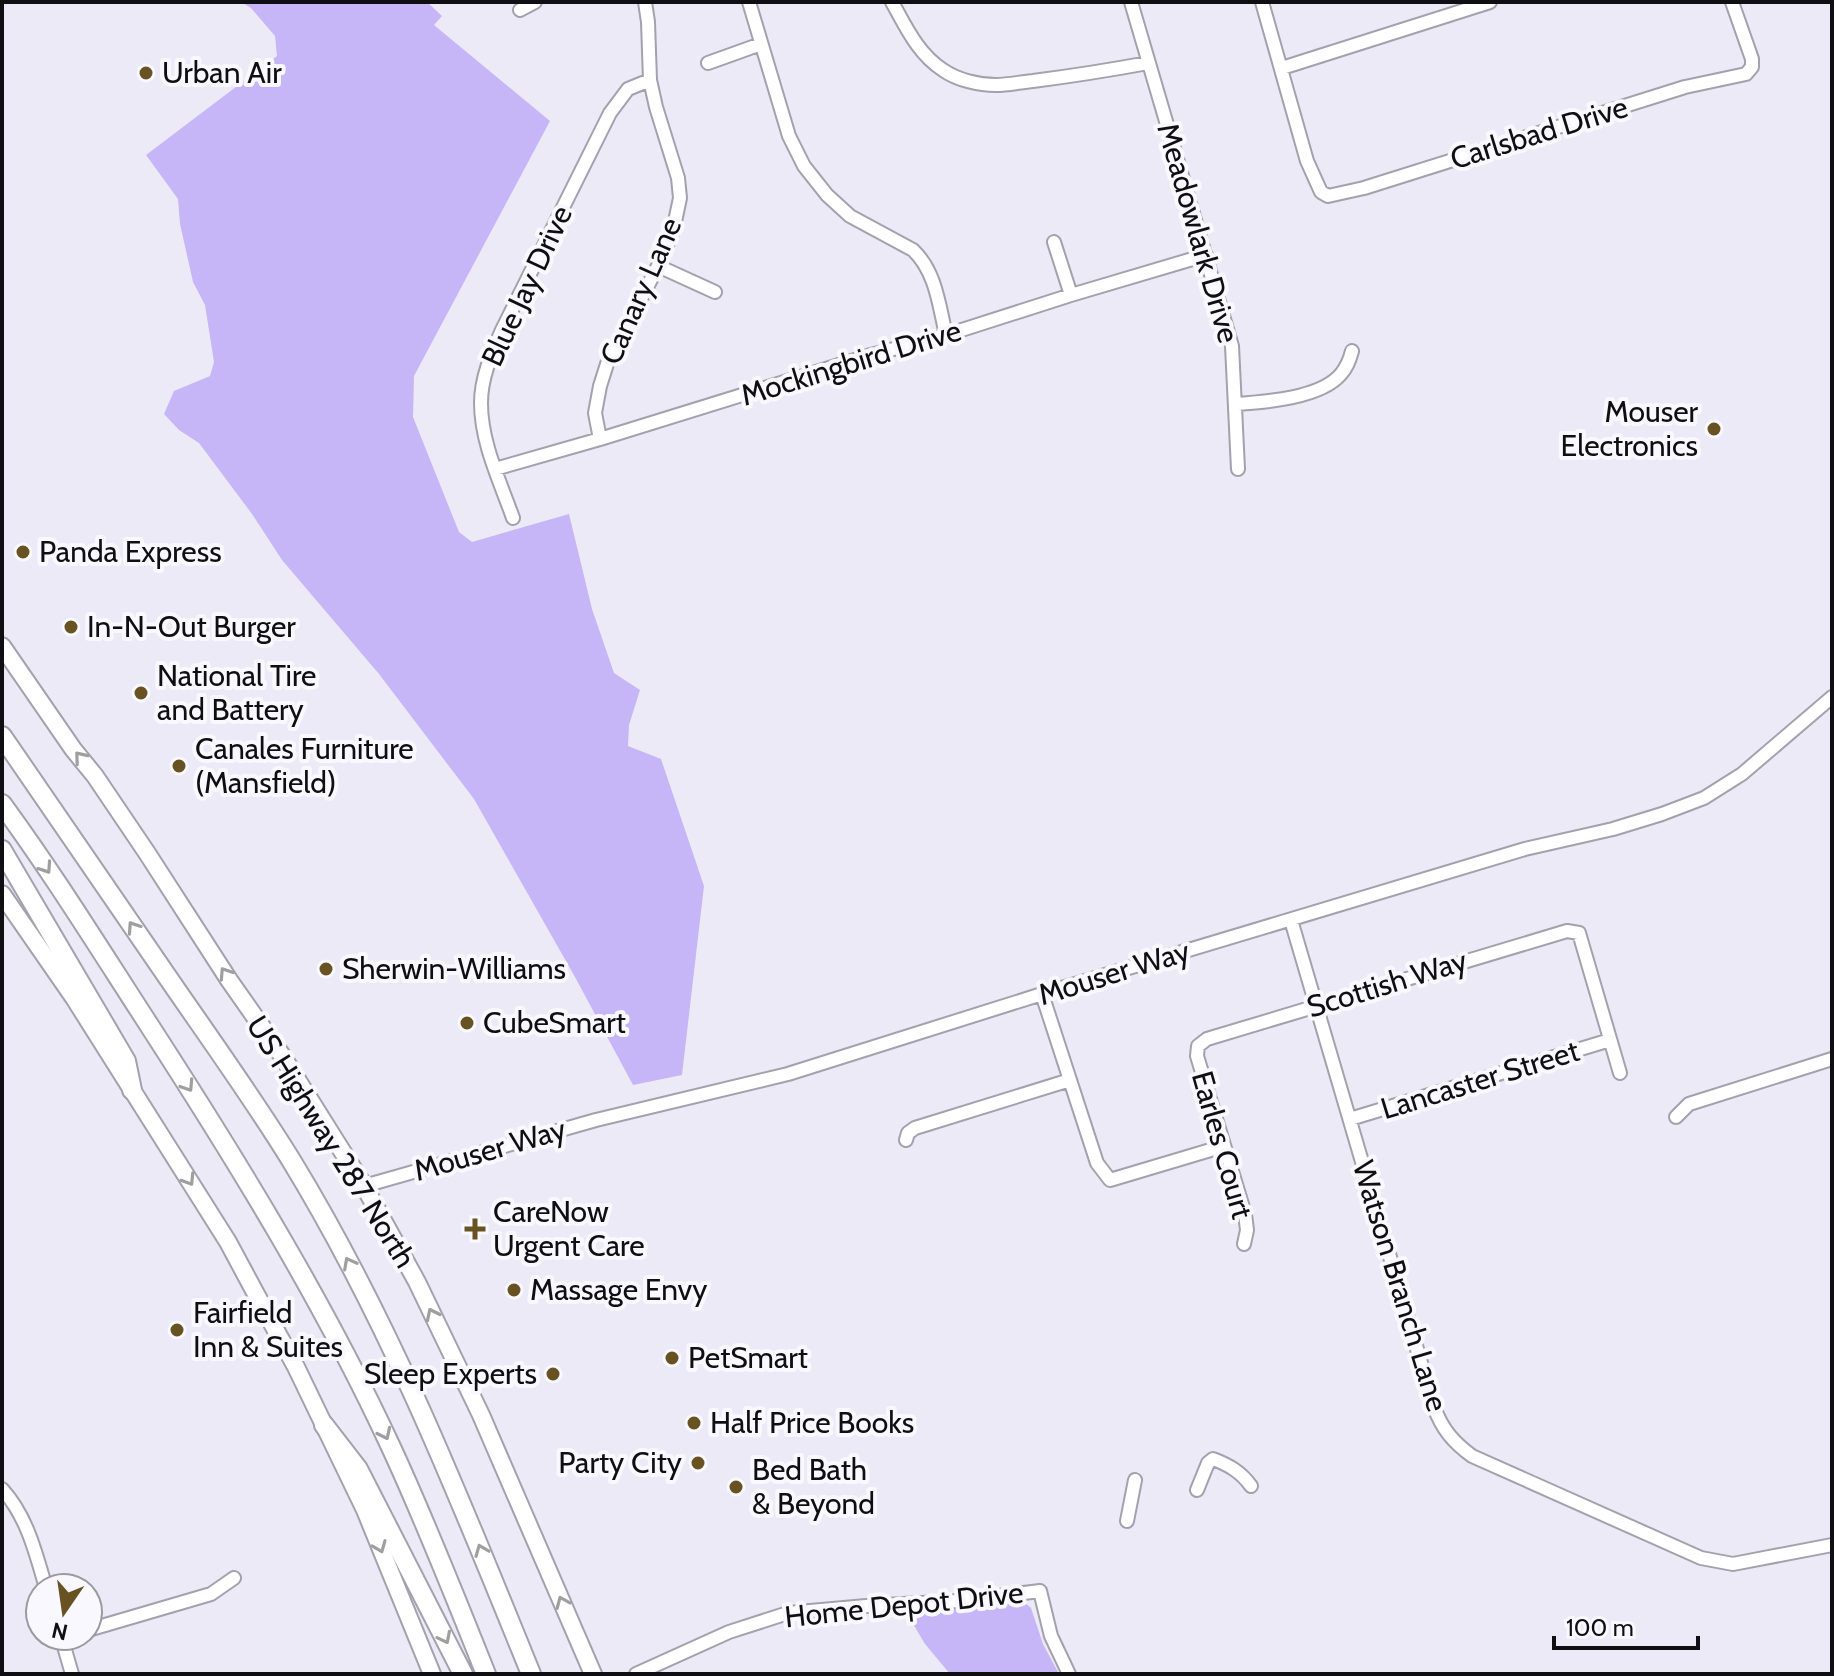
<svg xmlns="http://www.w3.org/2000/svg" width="1834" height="1676" viewBox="0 0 1834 1676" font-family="Cabin,sans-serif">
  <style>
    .green { fill: #c6b6f7 }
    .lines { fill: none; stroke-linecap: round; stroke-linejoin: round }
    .minor-casing { stroke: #a3a1ad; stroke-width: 16 }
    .major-casing { stroke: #a3a1ad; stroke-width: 20 }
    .highway-casing { stroke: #a3a1ad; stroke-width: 22 }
    .minor { stroke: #fff; stroke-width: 12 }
    .major { stroke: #fff; stroke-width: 16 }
    .highway { stroke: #fff; stroke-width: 18 }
    .oneway { stroke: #9f9fa0 }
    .poi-dot { fill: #685221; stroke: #f9f8fe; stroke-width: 3 }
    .labels { text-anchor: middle; stroke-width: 8; stroke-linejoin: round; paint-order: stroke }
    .poi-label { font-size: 30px; fill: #0f0e12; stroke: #f9f8fe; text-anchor: start }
    .street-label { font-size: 30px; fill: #0f0e12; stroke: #f9f8fe }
  </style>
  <rect width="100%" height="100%" fill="#edeaf7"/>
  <path class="green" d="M241 2H427L442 16 434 25 550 121 414 376 413 417 459 532 472 542 569 514 592 609 614 673 640 690 629 725 628 746 661 759 704 886 682 1075 633 1085 575 977 474 799 379 674 282 560 252 514 199 443 179 430 164 414 174 391 210 376 214 362 205 305 193 282 180 224 178 199 146 155 277 56 275 36 251 8Z
    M1024 1602 1031 1608 1043 1644 1059 1674H950L925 1644 906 1612Z"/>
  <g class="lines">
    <defs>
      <path id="minor" d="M749 2 789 136 804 166 827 195 850 216 913 250C936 272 939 305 946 335
        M892 2C906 27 918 54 943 70 957 80 979 85 996 85 1008 85 1021 82 1033 81 1072 76 1110 70 1148 63
        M1131 2 1232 346 1238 469
        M1262 2 1307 161 1321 192 1328 196 1364 188 1685 87 1746 74 1752 67V59L1732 2
        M520 10 535 2
        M708 63 761 44
        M1282 68 1490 2
        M1054 242 1071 295
        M658 266 715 292
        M1237 404C1266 402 1321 398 1341 374 1347 367 1350 359 1352 351
        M600 439 595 413 600 386 607 364 658 266 673 231 680 198 678 178 656 107 650 80 648 22 645 2
        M495 469 600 439 871 355 946 335 1071 295 1206 255
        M513 518C500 481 481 443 481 403 481 377 492 353 502 330L610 113 628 89 650 80
        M1291 920 1434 1407C1442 1429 1453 1442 1472 1456L1701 1558 1733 1564 1832 1545
        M1042 994 1097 1163 1110 1180 1224 1146
        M1676 1117 1689 1104 1832 1059
        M1350 1119 1610 1040
        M906 1140 908 1133 915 1128 1070 1080
        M364 1186 596 1120 788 1074 1042 994 1525 849 1613 829 1662 814 1704 798 1742 774 1832 697
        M1244 1244 1247 1230 1245 1214 1197 1056 1198 1046 1207 1039 1567 931 1579 933 1620 1073
        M2 1489C27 1516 36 1554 46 1588
        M1197 1490 1208 1463 1213 1459C1229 1465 1241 1472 1251 1486
        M1127 1521 1135 1480
        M88 1630 211 1594 234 1578
        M61 1636 72 1674
        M636 1674 729 1632 788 1613 866 1606 958 1601 1040 1591 1051 1636 1069 1674"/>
      <path id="major" d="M2 646 73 749 95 776 147 853 229 980 283 1057 364 1186 417 1282 481 1415 593 1674
        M2 894 74 998 228 1242 257 1296 296 1367 365 1510 432 1674"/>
      <path id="highway" d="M2 736C59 819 116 902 173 985 213 1043 254 1100 291 1160 390 1322 460 1499 531 1674
        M2 804C54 875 101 951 149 1025 237 1161 322 1299 390 1445 425 1520 455 1597 486 1674
        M2 850 126 1061 132 1090
        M324 1425 358 1469 463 1674"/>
    </defs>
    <use href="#minor" class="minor-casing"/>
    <use href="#major" class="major-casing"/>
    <use href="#highway" class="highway-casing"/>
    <use href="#minor" class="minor"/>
    <use href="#major" class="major"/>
    <use href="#highway" class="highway"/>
  </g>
  <defs><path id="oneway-chevron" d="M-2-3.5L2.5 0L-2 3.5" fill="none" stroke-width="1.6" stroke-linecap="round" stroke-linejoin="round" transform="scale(2)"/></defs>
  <g class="oneway">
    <use href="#oneway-chevron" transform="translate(80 757) rotate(-130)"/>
    <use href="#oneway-chevron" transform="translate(46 868) rotate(56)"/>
    <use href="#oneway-chevron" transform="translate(133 927) rotate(-124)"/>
    <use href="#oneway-chevron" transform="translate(225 973) rotate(-123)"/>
    <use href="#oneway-chevron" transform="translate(188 1086) rotate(57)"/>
    <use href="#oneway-chevron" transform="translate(189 1180) rotate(58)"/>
    <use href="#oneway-chevron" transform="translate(349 1263) rotate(-118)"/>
    <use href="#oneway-chevron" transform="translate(432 1314) rotate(-116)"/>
    <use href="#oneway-chevron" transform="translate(385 1434) rotate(64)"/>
    <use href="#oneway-chevron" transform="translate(380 1547) rotate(68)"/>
    <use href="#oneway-chevron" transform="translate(481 1550) rotate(-112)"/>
    <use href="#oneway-chevron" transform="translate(562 1602) rotate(-113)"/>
    <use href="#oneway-chevron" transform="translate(445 1638) rotate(63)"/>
  </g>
  <g class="poi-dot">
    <circle cx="146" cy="73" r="8"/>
    <circle cx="1714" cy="429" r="8"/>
    <circle cx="23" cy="552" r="8"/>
    <circle cx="71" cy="627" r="8"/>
    <circle cx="141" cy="693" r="8"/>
    <circle cx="179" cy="766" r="8"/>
    <circle cx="326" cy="969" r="8"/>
    <circle cx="467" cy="1023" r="8"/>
    <path d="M471 1217h8v8h8v8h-8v8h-8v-8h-8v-8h8z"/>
    <circle cx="514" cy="1290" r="8"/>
    <circle cx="177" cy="1330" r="8"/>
    <circle cx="672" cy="1358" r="8"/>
    <circle cx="553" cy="1374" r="8"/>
    <circle cx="694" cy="1423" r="8"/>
    <circle cx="698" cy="1463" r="8"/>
    <circle cx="736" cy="1487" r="8"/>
  </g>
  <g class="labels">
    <g class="poi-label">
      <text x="162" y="83">Urban Air</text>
      <text x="1698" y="422" text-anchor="end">Mouser<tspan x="1698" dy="34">Electronics</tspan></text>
      <text x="39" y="562">Panda Express</text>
      <text x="87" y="637">In-N-Out Burger</text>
      <text x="157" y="686">National Tire<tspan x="157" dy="34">and Battery</tspan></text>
      <text x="195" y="759">Canales Furniture<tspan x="195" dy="34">(Mansfield)</tspan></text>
      <text x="342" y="979">Sherwin-Williams</text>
      <text x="483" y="1033">CubeSmart</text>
      <text x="493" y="1222">CareNow<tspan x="493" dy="34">Urgent Care</tspan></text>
      <text x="530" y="1300">Massage Envy</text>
      <text x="193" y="1323">Fairfield<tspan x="193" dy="34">Inn &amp; Suites</tspan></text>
      <text x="688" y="1368">PetSmart</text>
      <text x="537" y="1384" text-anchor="end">Sleep Experts</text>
      <text x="710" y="1433">Half Price Books</text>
      <text x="682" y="1473" text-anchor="end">Party City</text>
      <text x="752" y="1480">Bed Bath<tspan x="752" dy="34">&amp; Beyond</tspan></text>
    </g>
    <g class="street-label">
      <text transform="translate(1539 133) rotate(-17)" y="10">Carlsbad Drive</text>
      <text transform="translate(1198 233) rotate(74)" y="10">Meadowlark Drive</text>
      <text transform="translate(527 286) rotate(-65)" y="10">Blue Jay Drive</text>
      <text transform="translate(641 291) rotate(-66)" y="10">Canary Lane</text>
      <text transform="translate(851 363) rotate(-17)" y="10">Mockingbird Drive</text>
      <text transform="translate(1114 973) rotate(-17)" y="10">Mouser Way</text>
      <text transform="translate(1387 984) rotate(-17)" y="10">Scottish Way</text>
      <text transform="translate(1480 1080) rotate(-17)" y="10">Lancaster Street</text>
      <text transform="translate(331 1142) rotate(58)" y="10">US Highway 287 North</text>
      <text transform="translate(1222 1145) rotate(74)" y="10">Earles Court</text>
      <text transform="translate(490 1150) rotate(-16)" y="10">Mouser Way</text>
      <text transform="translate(1400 1286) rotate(73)" y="10">Watson Branch Lane</text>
      <text transform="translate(904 1605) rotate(-6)" y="10">Home Depot Drive</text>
    </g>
  </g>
  <rect width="1834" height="1676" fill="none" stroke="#0f0e12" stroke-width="8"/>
  <g transform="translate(64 1612) rotate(193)"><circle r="38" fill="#f9f8fe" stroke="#9b9aa0" stroke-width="2"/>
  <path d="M0-6L14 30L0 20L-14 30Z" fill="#685221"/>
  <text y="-12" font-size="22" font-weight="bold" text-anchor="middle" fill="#0f0e12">N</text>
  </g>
  <path d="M1554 1636v12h144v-12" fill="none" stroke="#0f0e12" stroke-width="4"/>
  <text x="1566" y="1636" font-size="24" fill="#0f0e12" stroke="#f9f8fe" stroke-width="6" paint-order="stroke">100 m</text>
</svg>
